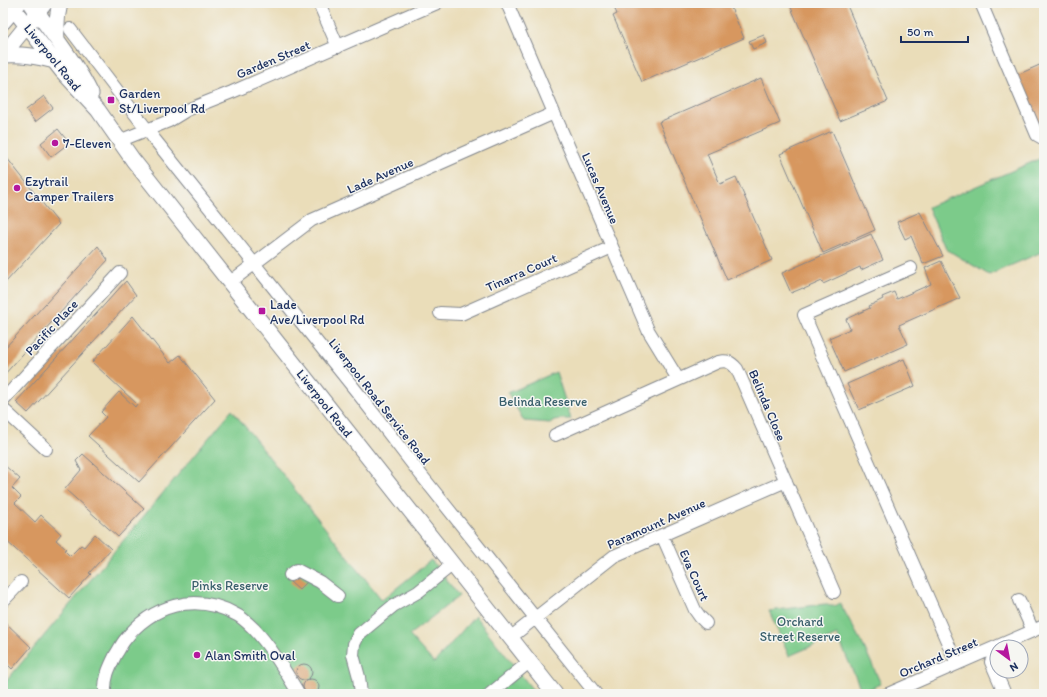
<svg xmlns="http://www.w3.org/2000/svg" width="1047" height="697" viewBox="0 0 1047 697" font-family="Itim,sans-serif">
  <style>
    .green { fill: #7ccb8a; stroke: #4c7d74 }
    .building { fill: #d7975f }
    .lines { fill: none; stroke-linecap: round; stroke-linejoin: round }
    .minor-casing { stroke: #82868c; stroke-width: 14 }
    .major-casing { stroke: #82868c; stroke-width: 17 }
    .minor { stroke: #fff; stroke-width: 12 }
    .major { stroke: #fff; stroke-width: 15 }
    .poi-dot { fill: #b5179e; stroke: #f6f6f2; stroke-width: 1.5 }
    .labels { text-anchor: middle; stroke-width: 3; stroke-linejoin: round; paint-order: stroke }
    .street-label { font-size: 13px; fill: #1b2f5e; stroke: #f6f6f2 }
    .poi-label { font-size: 13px; fill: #1b2f5e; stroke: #f6f6f2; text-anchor: start }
    .park-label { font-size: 13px; fill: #385e6b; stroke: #f6f6f2 }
  </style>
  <rect width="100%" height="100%" fill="#f6f6f2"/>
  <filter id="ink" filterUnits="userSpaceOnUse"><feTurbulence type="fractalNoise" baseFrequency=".025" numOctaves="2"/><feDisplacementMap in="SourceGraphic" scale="8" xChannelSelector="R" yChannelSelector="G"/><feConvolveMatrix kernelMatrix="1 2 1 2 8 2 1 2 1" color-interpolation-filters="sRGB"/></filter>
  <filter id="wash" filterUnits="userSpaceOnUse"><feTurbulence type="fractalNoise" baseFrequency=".012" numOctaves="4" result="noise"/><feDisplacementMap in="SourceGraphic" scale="16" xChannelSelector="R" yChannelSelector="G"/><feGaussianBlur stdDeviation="0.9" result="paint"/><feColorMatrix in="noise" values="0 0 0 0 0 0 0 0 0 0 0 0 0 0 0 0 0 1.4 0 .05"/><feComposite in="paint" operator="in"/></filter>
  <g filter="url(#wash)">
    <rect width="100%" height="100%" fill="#eaddb9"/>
    <path class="green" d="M1044 157V251L989 275 946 249 928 207Z
      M556 372 571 419H561L554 420 550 423 524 421 508 393Z
      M232 410 382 600 431 560 459 596 409 635 434 663 475 616 536 694H3V685Z
      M840 603 864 647 881 684 862 692 837 635 789 656 769 611 825 604C831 607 835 607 840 603Z"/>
    <g id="blocks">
      <path class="building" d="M612 3H729L744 38 642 82 613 16 617 14Z
        M789 3H846L888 101 840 121Z
        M764 35 767 43 753 49 749 41Z
        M1044 63V133H1042L1017 75Z
        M761 78 780 123 707 154 720 184 736 177 772 260 727 280 659 122Z
        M44 96 53 108 35 122 26 110Z
        M58 129 69 143 51 157 41 143Z
        M832 131 875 230 823 253 780 154Z
        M3 153 59 224 5 283 3 281Z
        M920 212 943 256 923 264 911 236 905 239 897 222Z
        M871 234 883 260 861 270 860 267 823 284 822 281 804 289 803 288 791 293 782 273Z
        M98 246 108 260 3 376V350Z
        M941 261 960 298 899 325 908 344 844 372 829 338 850 329 846 319 870 308 869 306 883 299 882 297 894 292 897 299 931 284 925 268Z
        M126 281 136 295 28 413 16 402Z
        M133 316 170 363 180 355 215 399 139 482 88 436 106 417 101 412 119 392 135 407 137 404 92 362Z
        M904 359 915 386 859 410 847 384Z
        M83 454 144 509 118 537 65 489 81 470 76 461Z
        M3 464 20 479 12 488 21 497 15 503 35 522 41 515 61 534 56 540 66 549 64 550 70 556 81 545 84 547 95 534 111 549 89 573 91 574 69 598 3 538V497L6 493 3 490Z
        M298 573 307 582 299 590 290 582Z
        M3 620 31 647 12 669 3 660V636L6 632 3 629Z
        M296 672a8 8 0 1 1 16 0a8 8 0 1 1-16 0Z
        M303 687a8 8 0 1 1 16 0a8 8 0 1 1-16 0Z"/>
    </g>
  </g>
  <g filter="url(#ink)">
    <use href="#blocks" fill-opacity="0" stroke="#82868c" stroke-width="1"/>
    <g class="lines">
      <defs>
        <path id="minor" d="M319 3 338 47
          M507 3 554 113 648 330 678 379
          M981 3 1037 135 1044 139
          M70 29 155 140 357 392 414 466 596 694
          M119 141 169 121 187 110 232 92 437 3
          M911 268 804 315 957 664
          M229 283 312 220 554 113
          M440 313 461 314 612 247
          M3 400 120 273
          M3 409 46 449
          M555 435 718 362C727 360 731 362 737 369L834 592
          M662 535 695 610 700 617 706 623
          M290 575 297 570 320 582 338 596
          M1019 600 1033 631
          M3 601 21 582
          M510 638 614 556 786 481
          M991 662 1005 694
          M105 694C104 678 109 668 116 654 119 650 121 645 124 641 151 605 195 592 235 614 242 617 248 623 254 629 272 648 285 671 299 694
          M361 694 359 677 353 655 354 644 359 634 393 606 418 592 453 564
          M490 694 529 662
          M888 694 1044 626"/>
        <path id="major" d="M9 3 62 71 98 110 133 160 555 694
          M31 3C51 33 75 61 91 94
          M3 22 19 3
          M57 40C56 27 57 15 60 3
          M3 55 45 3
          M3 55C24 54 35 56 55 61"/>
      </defs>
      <use href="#minor" class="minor-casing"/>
      <use href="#major" class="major-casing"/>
      <use href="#minor" class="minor"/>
      <use href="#major" class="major"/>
    </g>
  </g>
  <g class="poi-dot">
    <rect x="107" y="96" width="8" height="8" rx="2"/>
    <circle cx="55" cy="143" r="4"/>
    <circle cx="17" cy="188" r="4"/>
    <rect x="258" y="307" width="8" height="8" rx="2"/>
    <circle cx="197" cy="655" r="4"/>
  </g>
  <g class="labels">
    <g class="street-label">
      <text transform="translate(53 57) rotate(51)" y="5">Liverpool Road</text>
      <text transform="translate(273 59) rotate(-23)" y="5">Garden Street</text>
      <text transform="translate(380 175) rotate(-24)" y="5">Lade Avenue</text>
      <text transform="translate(601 188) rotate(67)" y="5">Lucas Avenue</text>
      <text transform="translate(521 272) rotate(-24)" y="5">Tinarra Court</text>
      <text transform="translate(51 327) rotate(-47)" y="5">Pacific Place</text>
      <text transform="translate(380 401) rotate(52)" y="5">Liverpool Road Service Road</text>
      <text transform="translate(325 403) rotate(52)" y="5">Liverpool Road</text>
      <text transform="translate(768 405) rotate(67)" y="5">Belinda Close</text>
      <text transform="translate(656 523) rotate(-24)" y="5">Paramount Avenue</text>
      <text transform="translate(695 575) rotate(66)" y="5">Eva Court</text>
      <text transform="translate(938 657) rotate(-23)" y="5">Orchard Street</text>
    </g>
    <g class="poi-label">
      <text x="119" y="98">Garden<tspan x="119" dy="15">St/Liverpool Rd</tspan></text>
      <text x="63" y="148">7-Eleven</text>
      <text x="25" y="186">Ezytrail<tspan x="25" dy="15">Camper Trailers</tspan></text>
      <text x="270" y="309">Lade<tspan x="270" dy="15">Ave/Liverpool Rd</tspan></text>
      <text x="205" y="660">Alan Smith Oval</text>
    </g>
    <g class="park-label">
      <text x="543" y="406">Belinda Reserve</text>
      <text x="230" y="590">Pinks Reserve</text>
      <text x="800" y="626">Orchard<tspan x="800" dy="15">Street Reserve</tspan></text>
    </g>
  </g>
  <rect width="1047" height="697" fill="none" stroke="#f6f6f2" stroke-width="16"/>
  <g transform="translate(1009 659) rotate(148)"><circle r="19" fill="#f6f6f2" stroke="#9ea6b7"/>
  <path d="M0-3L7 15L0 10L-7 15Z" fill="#b5179e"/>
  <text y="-6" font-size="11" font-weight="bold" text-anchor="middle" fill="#1b2f5e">N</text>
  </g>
  <path d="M901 36v6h67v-6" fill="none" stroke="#1b2f5e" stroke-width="2"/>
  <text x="907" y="36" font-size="12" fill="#1b2f5e" stroke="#f6f6f2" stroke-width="3" paint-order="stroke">50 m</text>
</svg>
